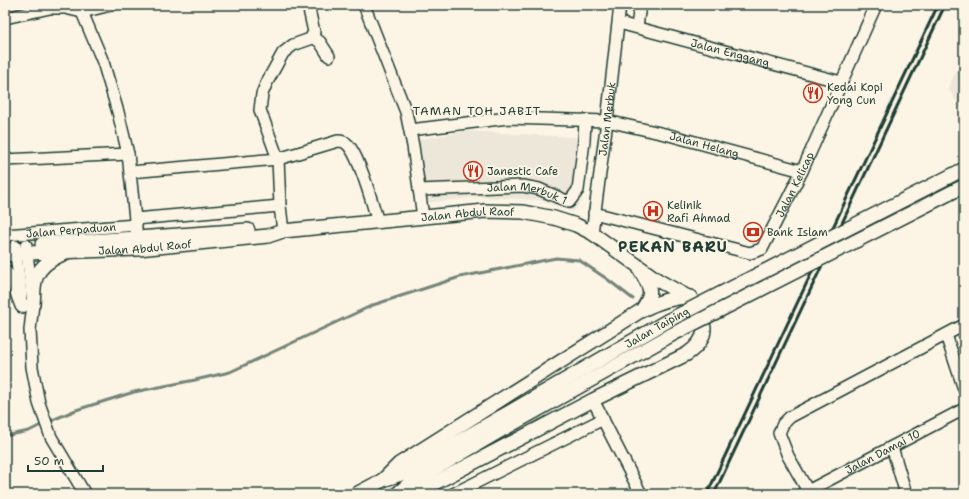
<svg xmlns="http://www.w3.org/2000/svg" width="969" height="499" viewBox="0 0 969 499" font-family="'Shantell Sans',sans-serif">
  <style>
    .built { fill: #ece7d8 }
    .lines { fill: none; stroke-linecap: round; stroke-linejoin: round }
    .stream { stroke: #758479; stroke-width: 3 }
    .minor-casing { stroke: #1f3d34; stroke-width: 14 }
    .major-casing { stroke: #1f3d34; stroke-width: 16 }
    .minor { stroke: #fcf5e5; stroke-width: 11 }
    .major { stroke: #fcf5e5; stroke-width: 13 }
    .rail { stroke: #1f3d34; stroke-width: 3 }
    .major-bridge-casing { stroke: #1f3d34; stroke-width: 16; stroke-linecap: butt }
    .major-bridge { stroke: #fcf5e5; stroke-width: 13 }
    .labels { text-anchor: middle; stroke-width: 4; stroke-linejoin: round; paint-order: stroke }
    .street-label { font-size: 11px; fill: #1f3d34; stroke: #fcf5e5 }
    .poi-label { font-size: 11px; fill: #1f3d34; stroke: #fcf5e5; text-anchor: start }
    .neighbourhood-label { font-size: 12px; letter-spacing: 1px; fill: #1f3d34; stroke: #fcf5e5 }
    .district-label { font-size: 15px; font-weight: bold; letter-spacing: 1px; fill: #1f3d34; stroke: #fcf5e5 }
  </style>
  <rect width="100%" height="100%" fill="#fcf5e5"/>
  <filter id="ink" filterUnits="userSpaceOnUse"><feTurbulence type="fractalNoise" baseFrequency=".025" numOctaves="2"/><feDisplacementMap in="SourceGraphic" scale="8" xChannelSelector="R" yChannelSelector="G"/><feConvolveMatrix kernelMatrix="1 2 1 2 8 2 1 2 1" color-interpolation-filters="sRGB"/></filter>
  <g filter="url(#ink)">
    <path class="built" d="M964 55V113L948 88Z
      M466 131 588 138 582 199 573 212 539 200 480 197 415 204 405 142Z
      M5 371 11 427 5 428Z"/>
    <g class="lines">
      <path class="stream" d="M48 422 76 410 134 392 195 380 230 372 373 305 460 277 556 258 579 260 607 279 633 299
        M5 436 29 431 43 424"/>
      <defs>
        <g id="minor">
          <path d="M364 5 406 112 413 146 423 217"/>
          <path d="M82 12 103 62 118 112 128 154 138 247"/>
          <path d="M5 18 50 8H65L82 12 111 5"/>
          <path id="s1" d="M619 23 841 82"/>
          <path d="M637 27 640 5"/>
          <path d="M312 36 320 42 329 56"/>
          <path id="s2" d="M410 130 508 118 607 121 669 135 802 171"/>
          <path d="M5 160 128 154"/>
          <path d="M130 172 278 159 338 141C341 141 344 141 347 144 359 154 373 206 378 222"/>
          <path id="s3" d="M419 190 523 186 539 189 569 202 578 190 584 141 585 120"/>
          <path id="s4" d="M594 213 750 253 762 249 802 171 876 5"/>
          <path d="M135 219 280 206"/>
          <path d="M283 231 280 206 278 159 260 110 262 94 267 82 283 53 293 45 310 39 312 36 314 32 308 5"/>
          <path id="s5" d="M592 233 607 121 620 5"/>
          <path id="s6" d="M5 235 136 225"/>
          <path d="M26 245 33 304 30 330 32 367 39 403 51 437 85 494"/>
          <path d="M15 246 21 295"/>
          <path d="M946 335 964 389"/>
          <path d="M593 400 641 494"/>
          <path d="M892 447 906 494"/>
          <path d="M808 491 788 456 779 433 783 424 790 417 964 325"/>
          <path d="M453 494 603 419"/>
          <path id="s7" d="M802 494 964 409"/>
        </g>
        <g id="major">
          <path d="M42 244 137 238 248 230"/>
          <path id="s8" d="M5 255 27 253 138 249 268 236 283 231 485 211 523 212 554 218 576 225 592 233 659 281 688 297"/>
          <path d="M640 270C651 288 654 293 642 310"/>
          <path d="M5 272 13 282 22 306"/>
          <path d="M33 304C34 296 33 286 36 278 40 265 53 258 65 253"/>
          <path d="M383 480 399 464 642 310C658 302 672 297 690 297 704 320 714 335 687 354L593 400 414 494"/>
          <path d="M356 494 383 480 404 473 501 417"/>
          <path d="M397 494 409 484 507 427"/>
        </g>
      </defs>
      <use href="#minor" class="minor-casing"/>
      <use href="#major" class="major-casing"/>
      <use href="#minor" class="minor"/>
      <use href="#major" class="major"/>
      <path class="rail" d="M707 494 938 5
        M714 494 945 5"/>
      <defs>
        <g id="major-bridge">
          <path id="s9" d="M501 417 669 320 964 169"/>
          <path d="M507 427 673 334 964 186"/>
        </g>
      </defs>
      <use href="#major-bridge" class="major-bridge-casing"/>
      <use href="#major-bridge" class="major-bridge"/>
    </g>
  </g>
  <defs>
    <symbol id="restaurant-ring" viewBox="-11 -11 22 22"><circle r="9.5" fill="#fcf5e5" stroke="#c8321e" stroke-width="1.5"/><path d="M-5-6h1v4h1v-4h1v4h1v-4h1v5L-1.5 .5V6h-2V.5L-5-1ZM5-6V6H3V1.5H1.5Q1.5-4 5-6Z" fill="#c8321e"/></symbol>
    <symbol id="hospital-ring" viewBox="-11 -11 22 22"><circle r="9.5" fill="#fcf5e5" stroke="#c8321e" stroke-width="1.5"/><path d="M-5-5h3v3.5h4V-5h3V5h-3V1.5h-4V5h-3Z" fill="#c8321e"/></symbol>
    <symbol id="bank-ring" viewBox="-11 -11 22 22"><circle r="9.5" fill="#fcf5e5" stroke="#c8321e" stroke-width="1.5"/><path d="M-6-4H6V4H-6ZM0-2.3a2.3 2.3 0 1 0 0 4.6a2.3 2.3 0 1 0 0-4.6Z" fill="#c8321e"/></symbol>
  </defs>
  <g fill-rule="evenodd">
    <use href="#restaurant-ring" x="802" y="82" width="22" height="22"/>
    <use href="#restaurant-ring" x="462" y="160" width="22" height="22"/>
    <use href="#hospital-ring" x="642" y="200" width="22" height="22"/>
    <use href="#bank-ring" x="742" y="221" width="22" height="22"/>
  </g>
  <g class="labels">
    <g class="street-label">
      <text dy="4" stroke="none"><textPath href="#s1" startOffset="115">Jalan Enggang</textPath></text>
      <text dy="4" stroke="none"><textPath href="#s5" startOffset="115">Jalan Merbuk</textPath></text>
      <text dy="4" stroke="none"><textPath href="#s2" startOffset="298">Jalan Helang</textPath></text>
      <text dy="4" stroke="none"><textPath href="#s4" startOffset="246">Jalan Kelicap</textPath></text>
      <text dy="4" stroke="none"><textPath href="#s3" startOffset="109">Jalan Merbuk 1</textPath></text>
      <text dy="4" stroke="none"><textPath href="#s8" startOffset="465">Jalan Abdul Raof</textPath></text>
      <text dy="4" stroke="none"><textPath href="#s6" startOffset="66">Jalan Perpaduan</textPath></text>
      <text dy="4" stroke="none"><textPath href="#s8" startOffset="140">Jalan Abdul Raof</textPath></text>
      <text dy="4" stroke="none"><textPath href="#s9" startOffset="180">Jalan Taiping</textPath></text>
      <text dy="4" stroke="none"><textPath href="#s7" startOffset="91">Jalan Damai 10</textPath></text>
    </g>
    <g class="poi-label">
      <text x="827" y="91">Kedai Kopi<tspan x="827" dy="13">Yong Cun</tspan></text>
      <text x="487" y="175">Janestic Cafe</text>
      <text x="667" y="209">Kelinik<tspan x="667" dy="13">Rafi Ahmad</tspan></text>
      <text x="767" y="236">Bank Islam</text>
    </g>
    <g class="neighbourhood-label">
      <text x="477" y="115">TAMAN TOH JABIT</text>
    </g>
    <g class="district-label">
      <text x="673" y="252">PEKAN BARU</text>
    </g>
  </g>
  <rect width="969" height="499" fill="none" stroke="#fcf5e5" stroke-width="20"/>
  <rect x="10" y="10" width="949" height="479" fill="none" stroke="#1f3d34" stroke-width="1.5" filter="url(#ink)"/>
  <path d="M28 465v6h75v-6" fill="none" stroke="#1f3d34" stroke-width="2"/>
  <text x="34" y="465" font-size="12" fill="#1f3d34" stroke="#fcf5e5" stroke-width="3" paint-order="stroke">50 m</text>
</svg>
